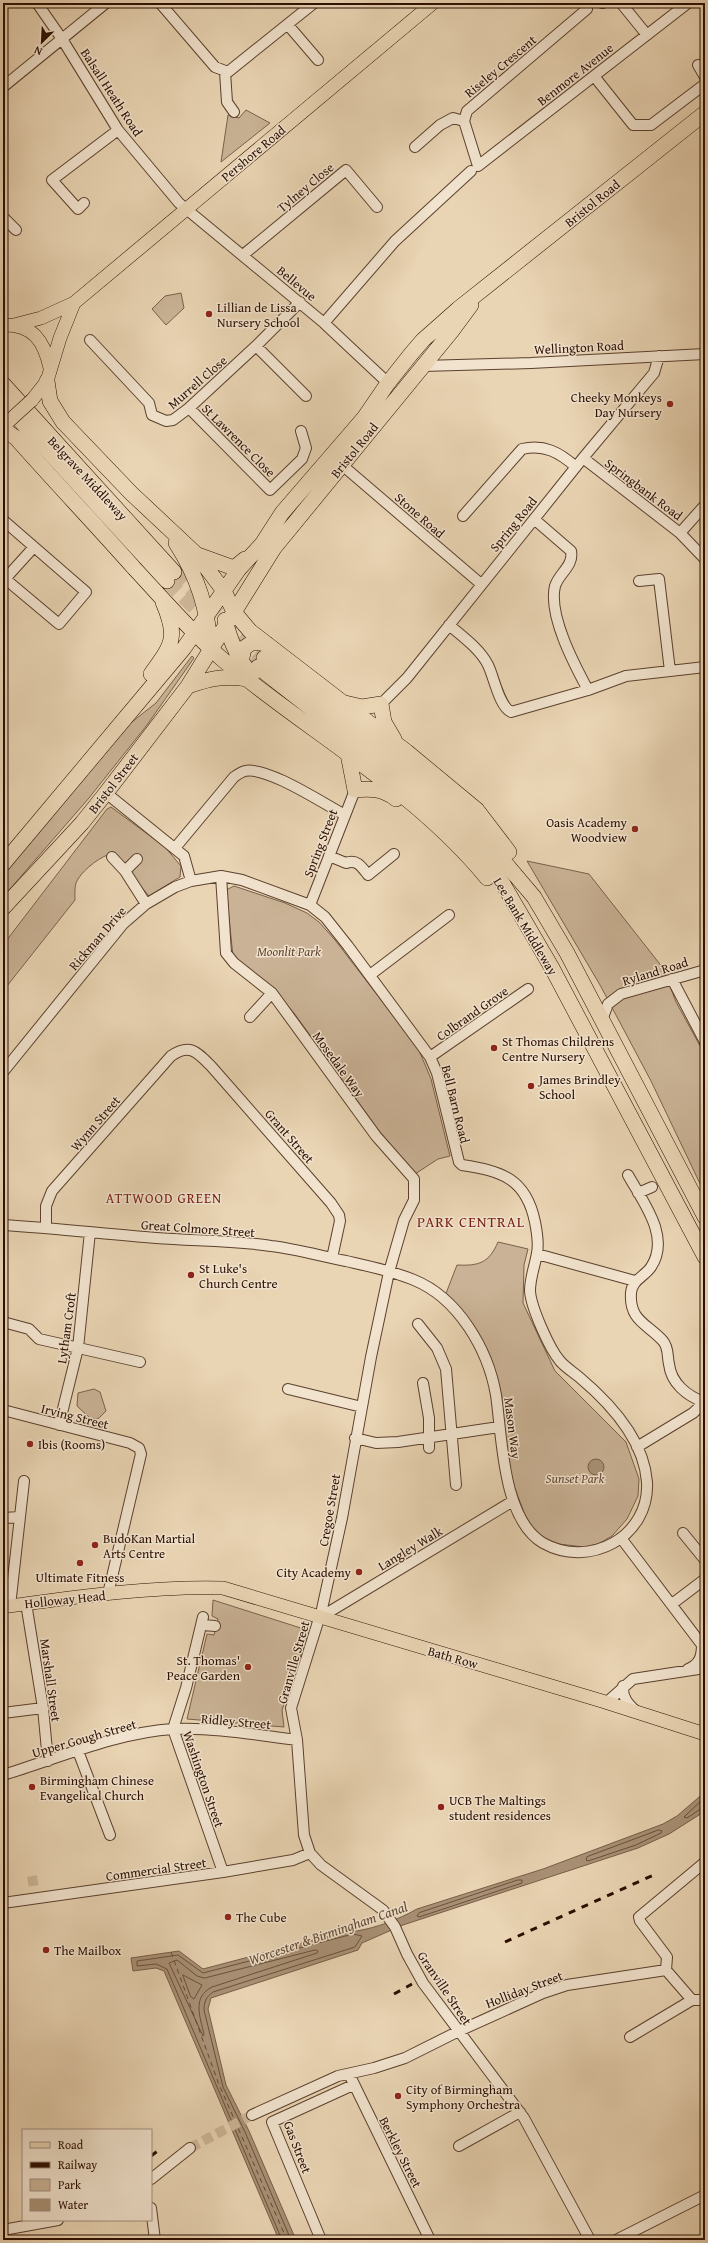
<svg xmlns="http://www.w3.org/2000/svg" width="708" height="2243" viewBox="0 0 708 2243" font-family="'Gentium Book Plus',serif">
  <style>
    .green { fill: #c9b295; stroke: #7a604a }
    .water { fill: #a99176; stroke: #775d47 }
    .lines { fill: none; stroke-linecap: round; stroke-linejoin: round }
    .shore { stroke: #6a503b; stroke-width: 1 }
    .ferry { stroke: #644935; stroke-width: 1; stroke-dasharray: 5 4; stroke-linecap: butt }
    .minor-tunnel { stroke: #cdb698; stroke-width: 10; stroke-dasharray: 10 5; stroke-linecap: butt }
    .highway-tunnel { stroke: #cdb698; stroke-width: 15; stroke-dasharray: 15 8; stroke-linecap: butt }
    .minor-casing { stroke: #5b402d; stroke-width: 12 }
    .major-casing { stroke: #2c0e00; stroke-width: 14 }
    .highway-casing { stroke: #2c0e00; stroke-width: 16 }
    .minor { stroke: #f1e3ce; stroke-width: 10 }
    .major { stroke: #e9d4b3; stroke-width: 13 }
    .highway { stroke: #e9d4b3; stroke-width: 15 }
    .rail { stroke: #2c0e00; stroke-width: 3; stroke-dasharray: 7 7; stroke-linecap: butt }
    .major-bridge-casing { stroke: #2c0e00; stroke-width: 14; stroke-linecap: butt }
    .major-bridge { stroke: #e9d4b3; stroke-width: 13 }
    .poi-dot { fill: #8f2418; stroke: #f1e3ce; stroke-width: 1.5 }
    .labels { text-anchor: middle; stroke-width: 3; stroke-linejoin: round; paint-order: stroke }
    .street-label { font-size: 13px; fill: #2c0e00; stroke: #f1e3ce }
    .poi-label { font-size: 13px; fill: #2c0e00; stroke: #f1e3ce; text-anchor: start }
    .park-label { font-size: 13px; font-style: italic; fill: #634734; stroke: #f1e3ce }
    .neighbourhood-label { font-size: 14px; letter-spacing: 1px; fill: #7a1f14; stroke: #f1e3ce }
    .water-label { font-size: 14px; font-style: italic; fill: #644935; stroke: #f1e3ce }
    .quarter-label { font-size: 15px; letter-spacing: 1px; fill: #7a1f14; stroke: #f1e3ce }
  </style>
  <rect width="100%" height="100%" fill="#e9d4b3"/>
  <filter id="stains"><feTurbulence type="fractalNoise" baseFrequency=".005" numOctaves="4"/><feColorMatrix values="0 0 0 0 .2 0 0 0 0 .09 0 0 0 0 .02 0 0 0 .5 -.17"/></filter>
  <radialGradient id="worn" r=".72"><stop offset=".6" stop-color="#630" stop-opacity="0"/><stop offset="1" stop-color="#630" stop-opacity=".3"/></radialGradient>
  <path class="green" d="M246 110 270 123 221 162 228 115 239 118Z
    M181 293 184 308 166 325 152 309 165 296Z
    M192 656 194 658 147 725 89 798 3 897V875L123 729 156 703Z
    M111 807 165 847 181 866 180 877 149 896 113 853C101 856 85 868 78 879 74 885 75 893 75 900L3 991V945L107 809Z
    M527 861 589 874 663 968 676 1002 705 1055V1194L651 1081 600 985Z
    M234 886 285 903 307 913 319 922 335 940 418 1048 431 1079 450 1156 438 1159 415 1174 380 1132 294 1013 276 993 233 956 226 890Z
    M498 1242 528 1249 524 1265 523 1303 555 1371 626 1442 639 1479 638 1496 627 1519 612 1536 598 1544 584 1547 559 1544 545 1539 533 1528 525 1515 514 1486 504 1445 502 1397 496 1380 445 1296 457 1265C479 1266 489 1263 498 1242Z
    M94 1389 100 1392 106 1411 98 1419H91L77 1406 78 1393Z
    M213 1600 307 1630 306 1640 282 1710 284 1727 187 1719 207 1634 214 1635 218 1619 212 1616Z"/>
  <path class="water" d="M588 1467a8 8 0 1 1 16 0a8 8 0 1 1-16 0Z
    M705 1792V1809L699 1815 669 1834 638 1848 403 1925 362 1943 358 1950 211 1998 208 2009 226 2085 249 2131 296 2240H279L164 1971 156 1968 133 1971 131 1958 179 1951 203 1969 355 1929 357 1931C379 1927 397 1920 417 1909L543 1869 663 1824 677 1816Z"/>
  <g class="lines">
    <path class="shore" d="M705 1797 684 1817 687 1818 705 1806
      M659 1830 662 1831 661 1833 636 1845 588 1861 586 1860 587 1857Z
      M518 1880H522V1883L419 1917 417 1916 419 1913Z
      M316 1950 318 1951 317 1953 212 1987C192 1997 200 2017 204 2034L203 2036 169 1963 177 1960 197 1976 204 1978Z
      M183 1975 202 1985 194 1999 191 1997Z
      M282 2240 167 1969 156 1964 137 1966V1961L178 1955 203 1973 353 1934 362 1936 355 1947 213 1992C206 1997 204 2002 204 2010L223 2087 245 2132 291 2240"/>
    <path class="ferry" d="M171 1952 218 2082 287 2240"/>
    <path class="minor-tunnel" d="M32 1876 34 1890
      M190 2148 252 2115"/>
    <path class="highway-tunnel" d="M174 572 264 658
      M167 581 212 624
      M234 644 258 667"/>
    <defs>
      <path id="minor" d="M37 3 62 39 118 130 179 203 324 323 388 383
        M160 3 215 67 228 72 314 3
        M582 3 587 9 467 111 464 121 478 166 688 3
        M602 3H603
        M621 3 647 35
        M288 25 318 60
        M698 65 705 77
        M225 72 227 102 234 112
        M594 76 633 125H651L705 84
        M3 87 106 3
        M415 147 440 125 453 118 464 121
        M84 203 78 209 52 180 118 130
        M3 217 16 230
        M243 255 346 170 377 207
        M324 323 395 241 471 171
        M90 340 149 403 152 415 166 421 173 420 189 408 256 346 300 302
        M256 346 306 396
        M423 366 531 363 705 354
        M189 408 270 490 302 459 306 448 301 431
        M583 458 680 533 705 559
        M342 465 481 584
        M463 516 522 449C544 444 559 452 576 467
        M534 519 571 551C574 566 559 573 555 586 548 615 574 664 588 690
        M3 520 86 592 59 624 3 577
        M680 533 705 505
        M5 579 34 547
        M639 581 659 579 670 671
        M449 625C462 636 480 649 488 665 494 677 499 706 511 712L588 690 626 676 705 667
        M381 704 407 678 583 458 654 373 659 356
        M106 793 184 856 191 881
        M175 848 234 777C237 775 241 772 245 771 267 766 324 804 345 815
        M329 856 346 863C357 859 361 866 368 875L394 854
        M112 857 125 871 146 904
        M125 871 137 859
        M221 876 226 953 234 963 272 993 376 1136 414 1179V1200L404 1220 389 1272 371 1357 342 1518 322 1609 291 1708 297 1740 304 1835 310 1853 321 1865 383 1910 395 1927 407 1954 423 1983 524 2118 590 2240
        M310 905 355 790
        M370 975 449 915
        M672 979 705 1042
        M250 1017 272 993
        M602 1020 608 1004 621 994 705 970
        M430 1057 528 989
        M3 1072 123 924 146 904 175 887 191 881 221 876 242 880 310 905 325 917 348 946 430 1057 437 1073 459 1162 462 1165C501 1171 526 1178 535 1222 537 1232 539 1243 537 1253 535 1266 530 1277 530 1291 531 1307 549 1348 560 1361 565 1367 573 1372 579 1377 610 1403 644 1440 647 1482 650 1537 589 1569 543 1543 502 1519 502 1435 496 1395 488 1349 458 1298 414 1280 393 1271 368 1266 346 1261 321 1256 296 1249 271 1246 233 1240 194 1241 156 1238 105 1234 54 1228 3 1225
        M628 1175C643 1202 671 1237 651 1267 644 1277 632 1280 631 1293 629 1321 648 1324 663 1341 669 1348 667 1356 669 1364 671 1383 687 1396 704 1402
        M638 1193 652 1187
        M46 1228V1206L52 1191 171 1056C190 1043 197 1052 211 1066L331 1203 339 1215 340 1221 332 1258
        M537 1254 635 1281
        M3 1322 29 1329 39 1339 140 1362
        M418 1324 437 1348 446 1369 456 1485
        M423 1383 429 1418V1448
        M288 1389 362 1407
        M3 1410 130 1443 139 1448 141 1454 108 1594
        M59 1425 78 1348 90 1232
        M355 1438 376 1443 398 1442 499 1427
        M637 1447 693 1413 705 1402
        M3 1518 20 1517
        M683 1533 705 1560
        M621 1538 705 1649
        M26 1603 43 1708 48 1761
        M672 1604 705 1579
        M10 1606 24 1481
        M203 1617 186 1688 173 1729 223 1872
        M319 1618 513 1501
        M203 1625 215 1626
        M688 1669C700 1664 702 1656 702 1644
        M623 1686C622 1697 628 1704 636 1711
        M607 1702 633 1679 705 1668
        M3 1713 43 1708
        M78 1751 110 1835
        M3 1775C56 1759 119 1732 173 1729 215 1727 256 1735 297 1740
        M3 1903 223 1872 293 1860 310 1853
        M666 1970 667 1957 640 1921 639 1917 705 1862
        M666 1970 692 2000
        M630 2037 692 2000H700L705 1998
        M351 2078 430 2240
        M252 2115 338 2076 374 2068 405 2058 459 2031 543 1993 567 1985 666 1970
        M459 2146 520 2112
        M151 2179 190 2148
        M151 2208 155 2240
        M3 2230 58 2220
        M321 2240 272 2122 353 2085
        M616 2240 705 2195"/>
      <path id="major" d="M3 325C33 324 44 341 50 368
        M14 325 41 318 74 303 433 3
        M32 400 47 381 60 338 74 303
        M3 1607C75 1597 150 1586 223 1588L602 1701 705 1734"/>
      <path id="highway" d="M47 381 50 401 63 422 131 493 196 554 224 591 234 612 250 631 407 752 477 810 509 852
        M3 384 174 572
        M3 402 167 581
        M3 429 16 438C55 482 95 524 134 568 163 599 191 632 222 659 310 733 414 789 487 878
        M176 543C199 579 207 608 211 649
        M198 555 234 568 245 559
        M225 620C230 640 237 659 252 675
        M264 658 443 797 473 825 534 897 567 953 705 1217
        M241 662 244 648 253 642 267 644
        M258 667 430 801 467 836 503 884 552 968 705 1257
        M151 674C173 644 178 637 163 602
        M188 686C208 679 225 675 247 679
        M345 703 362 707 381 704 384 722 394 739
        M348 754 355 790C370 788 383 789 396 799
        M3 864 184 648 239 569 262 544 282 513 364 418 388 383 411 354 423 340 458 309 705 113
        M3 908 82 823 106 793 188 686 274 548 451 332 471 305"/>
    </defs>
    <use href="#minor" class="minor-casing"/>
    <use href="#major" class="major-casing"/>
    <use href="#highway" class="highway-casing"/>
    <use href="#minor" class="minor"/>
    <use href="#major" class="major"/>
    <use href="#highway" class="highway"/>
    <path class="rail" d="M505 1942 658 1873
      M394 1994 412 1984
      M151 2156 159 2150"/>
    <defs>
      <path id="major-bridge" d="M9 421 32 400"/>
    </defs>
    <use href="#major-bridge" class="major-bridge-casing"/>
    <use href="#major-bridge" class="major-bridge"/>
  </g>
  <g class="poi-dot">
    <circle cx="209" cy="314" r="4"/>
    <circle cx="670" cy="404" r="4"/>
    <circle cx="635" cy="829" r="4"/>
    <circle cx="494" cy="1048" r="4"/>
    <circle cx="531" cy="1086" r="4"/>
    <circle cx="191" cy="1275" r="4"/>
    <circle cx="30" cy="1444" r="4"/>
    <circle cx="95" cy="1545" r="4"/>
    <circle cx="80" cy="1563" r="4"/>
    <circle cx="359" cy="1572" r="4"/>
    <circle cx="248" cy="1667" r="4"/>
    <circle cx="32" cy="1787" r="4"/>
    <circle cx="441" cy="1807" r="4"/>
    <circle cx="228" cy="1917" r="4"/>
    <circle cx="46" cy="1950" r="4"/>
    <circle cx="398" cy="2096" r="4"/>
  </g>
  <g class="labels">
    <g class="street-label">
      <text transform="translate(500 66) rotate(-40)" y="5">Riseley Crescent</text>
      <text transform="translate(575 74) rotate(-38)" y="5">Benmore Avenue</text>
      <text transform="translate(112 92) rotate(57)" y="5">Balsall Heath Road</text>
      <text transform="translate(253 153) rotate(-40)" y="5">Pershore Road</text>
      <text transform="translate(305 187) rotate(-40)" y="5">Tylney Close</text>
      <text transform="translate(592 203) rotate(-39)" y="5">Bristol Road</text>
      <text transform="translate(297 283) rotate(40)" y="5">Bellevue</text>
      <text transform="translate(579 347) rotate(-3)" y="5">Wellington Road</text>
      <text transform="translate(197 382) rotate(-41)" y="5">Murrell Close</text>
      <text transform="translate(239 440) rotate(45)" y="5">St Lawrence Close</text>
      <text transform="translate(354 450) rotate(-51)" y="5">Bristol Road</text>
      <text transform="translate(88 478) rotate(47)" y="5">Belgrave Middleway</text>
      <text transform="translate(644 489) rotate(37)" y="5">Springbank Road</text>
      <text transform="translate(420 515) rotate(41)" y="5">Stone Road</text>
      <text transform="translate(513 524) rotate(-51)" y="5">Spring Road</text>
      <text transform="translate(113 783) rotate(-52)" y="5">Bristol Street</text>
      <text transform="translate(320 843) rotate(-69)" y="5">Spring Street</text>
      <text transform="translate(526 926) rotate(59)" y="5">Lee Bank Middleway</text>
      <text transform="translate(97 938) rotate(-49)" y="5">Rickman Drive</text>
      <text transform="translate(655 971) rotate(-17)" y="5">Ryland Road</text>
      <text transform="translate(472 1013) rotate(-35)" y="5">Colbrand Grove</text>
      <text transform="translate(339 1064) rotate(54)" y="5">Mosedale Way</text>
      <text transform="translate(456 1104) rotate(76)" y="5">Bell Barn Road</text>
      <text transform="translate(95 1123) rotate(-49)" y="5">Wynn Street</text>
      <text transform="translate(290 1136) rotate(49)" y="5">Grant Street</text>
      <text transform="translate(198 1228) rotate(4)" y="5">Great Colmore Street</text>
      <text transform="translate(66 1328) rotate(-82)" y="5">Lytham Croft</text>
      <text transform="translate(75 1416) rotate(14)" y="5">Irving Street</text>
      <text transform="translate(513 1428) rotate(83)" y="5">Mason Way</text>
      <text transform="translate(329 1510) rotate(-80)" y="5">Cregoe Street</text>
      <text transform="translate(410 1548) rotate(-31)" y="5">Langley Walk</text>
      <text transform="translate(65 1599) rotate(-6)" y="5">Holloway Head</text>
      <text transform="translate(453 1657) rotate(16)" y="5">Bath Row</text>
      <text transform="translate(293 1662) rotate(-74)" y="5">Granville Street</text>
      <text transform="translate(51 1680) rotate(82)" y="5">Marshall Street</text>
      <text transform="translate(236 1721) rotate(5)" y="5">Ridley Street</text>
      <text transform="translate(84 1738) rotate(-16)" y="5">Upper Gough Street</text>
      <text transform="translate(204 1779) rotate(71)" y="5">Washington Street</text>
      <text transform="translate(156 1869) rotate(-8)" y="5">Commercial Street</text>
      <text transform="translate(445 1988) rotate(56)" y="5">Granville Street</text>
      <text transform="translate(524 1989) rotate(-21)" y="5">Holliday Street</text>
      <text transform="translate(298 2147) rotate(69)" y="5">Gas Street</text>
      <text transform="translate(401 2152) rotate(63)" y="5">Berkley Street</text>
    </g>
    <g class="poi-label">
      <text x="217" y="312">Lillian de Lissa<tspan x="217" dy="15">Nursery School</tspan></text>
      <text x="662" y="402" text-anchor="end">Cheeky Monkeys<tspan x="662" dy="15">Day Nursery</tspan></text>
      <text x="627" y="827" text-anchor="end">Oasis Academy<tspan x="627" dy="15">Woodview</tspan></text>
      <text x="502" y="1046">St Thomas Childrens<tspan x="502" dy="15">Centre Nursery</tspan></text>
      <text x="539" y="1084">James Brindley<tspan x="539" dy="15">School</tspan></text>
      <text x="199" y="1273">St Luke's<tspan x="199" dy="15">Church Centre</tspan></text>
      <text x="38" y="1449">Ibis (Rooms)</text>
      <text x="103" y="1543">BudoKan Martial<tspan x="103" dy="15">Arts Centre</tspan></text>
      <text x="351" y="1577" text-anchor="end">City Academy</text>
      <text x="80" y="1582" text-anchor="middle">Ultimate Fitness</text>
      <text x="240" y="1665" text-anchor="end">St. Thomas'<tspan x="240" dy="15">Peace Garden</tspan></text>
      <text x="40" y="1785">Birmingham Chinese<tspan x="40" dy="15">Evangelical Church</tspan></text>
      <text x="449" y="1805">UCB The Maltings<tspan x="449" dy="15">student residences</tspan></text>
      <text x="236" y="1922">The Cube</text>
      <text x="54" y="1955">The Mailbox</text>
      <text x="406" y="2094">City of Birmingham<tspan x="406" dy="15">Symphony Orchestra</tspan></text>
    </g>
    <g class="park-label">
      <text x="289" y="956">Moonlit Park</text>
      <text x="575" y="1483">Sunset Park</text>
    </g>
    <g class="neighbourhood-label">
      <text x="164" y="1203">ATTWOOD GREEN</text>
    </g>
    <g class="water-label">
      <text transform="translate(328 1933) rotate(-19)" y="5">Worcester &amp; Birmingham Canal</text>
    </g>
    <g class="quarter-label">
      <text x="471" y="1227">PARK CENTRAL</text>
    </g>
  </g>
  <rect width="708" height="2243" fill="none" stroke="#e9d4b3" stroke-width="16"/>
  <rect x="4" y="4" width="700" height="2235" fill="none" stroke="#2c0e00" stroke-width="2"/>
  <rect x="8" y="8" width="692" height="2227" fill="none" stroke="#2c0e00"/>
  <rect x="22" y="2129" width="130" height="92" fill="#f1e3ce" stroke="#a28e7c"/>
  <rect x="30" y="2142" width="20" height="6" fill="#e9d4b3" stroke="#a28e7c"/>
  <text x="58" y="2149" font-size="12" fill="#2c0e00">Road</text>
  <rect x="30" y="2162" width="20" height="6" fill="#2c0e00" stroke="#a28e7c"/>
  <text x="58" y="2169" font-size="12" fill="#2c0e00">Railway</text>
  <rect x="30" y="2179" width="20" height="12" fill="#c9b295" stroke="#a28e7c"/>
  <text x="58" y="2189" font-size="12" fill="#2c0e00">Park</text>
  <rect x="30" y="2199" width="20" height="12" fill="#a99176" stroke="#a28e7c"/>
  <text x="58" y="2209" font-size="12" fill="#2c0e00">Water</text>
  <g transform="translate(42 42) rotate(204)" stroke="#f1e3ce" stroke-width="3" paint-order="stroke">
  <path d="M0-3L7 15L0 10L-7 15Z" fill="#2c0e00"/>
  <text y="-6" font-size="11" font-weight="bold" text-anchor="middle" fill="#2c0e00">N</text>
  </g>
  <rect width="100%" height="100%" filter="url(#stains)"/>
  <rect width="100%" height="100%" fill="url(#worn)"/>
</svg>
